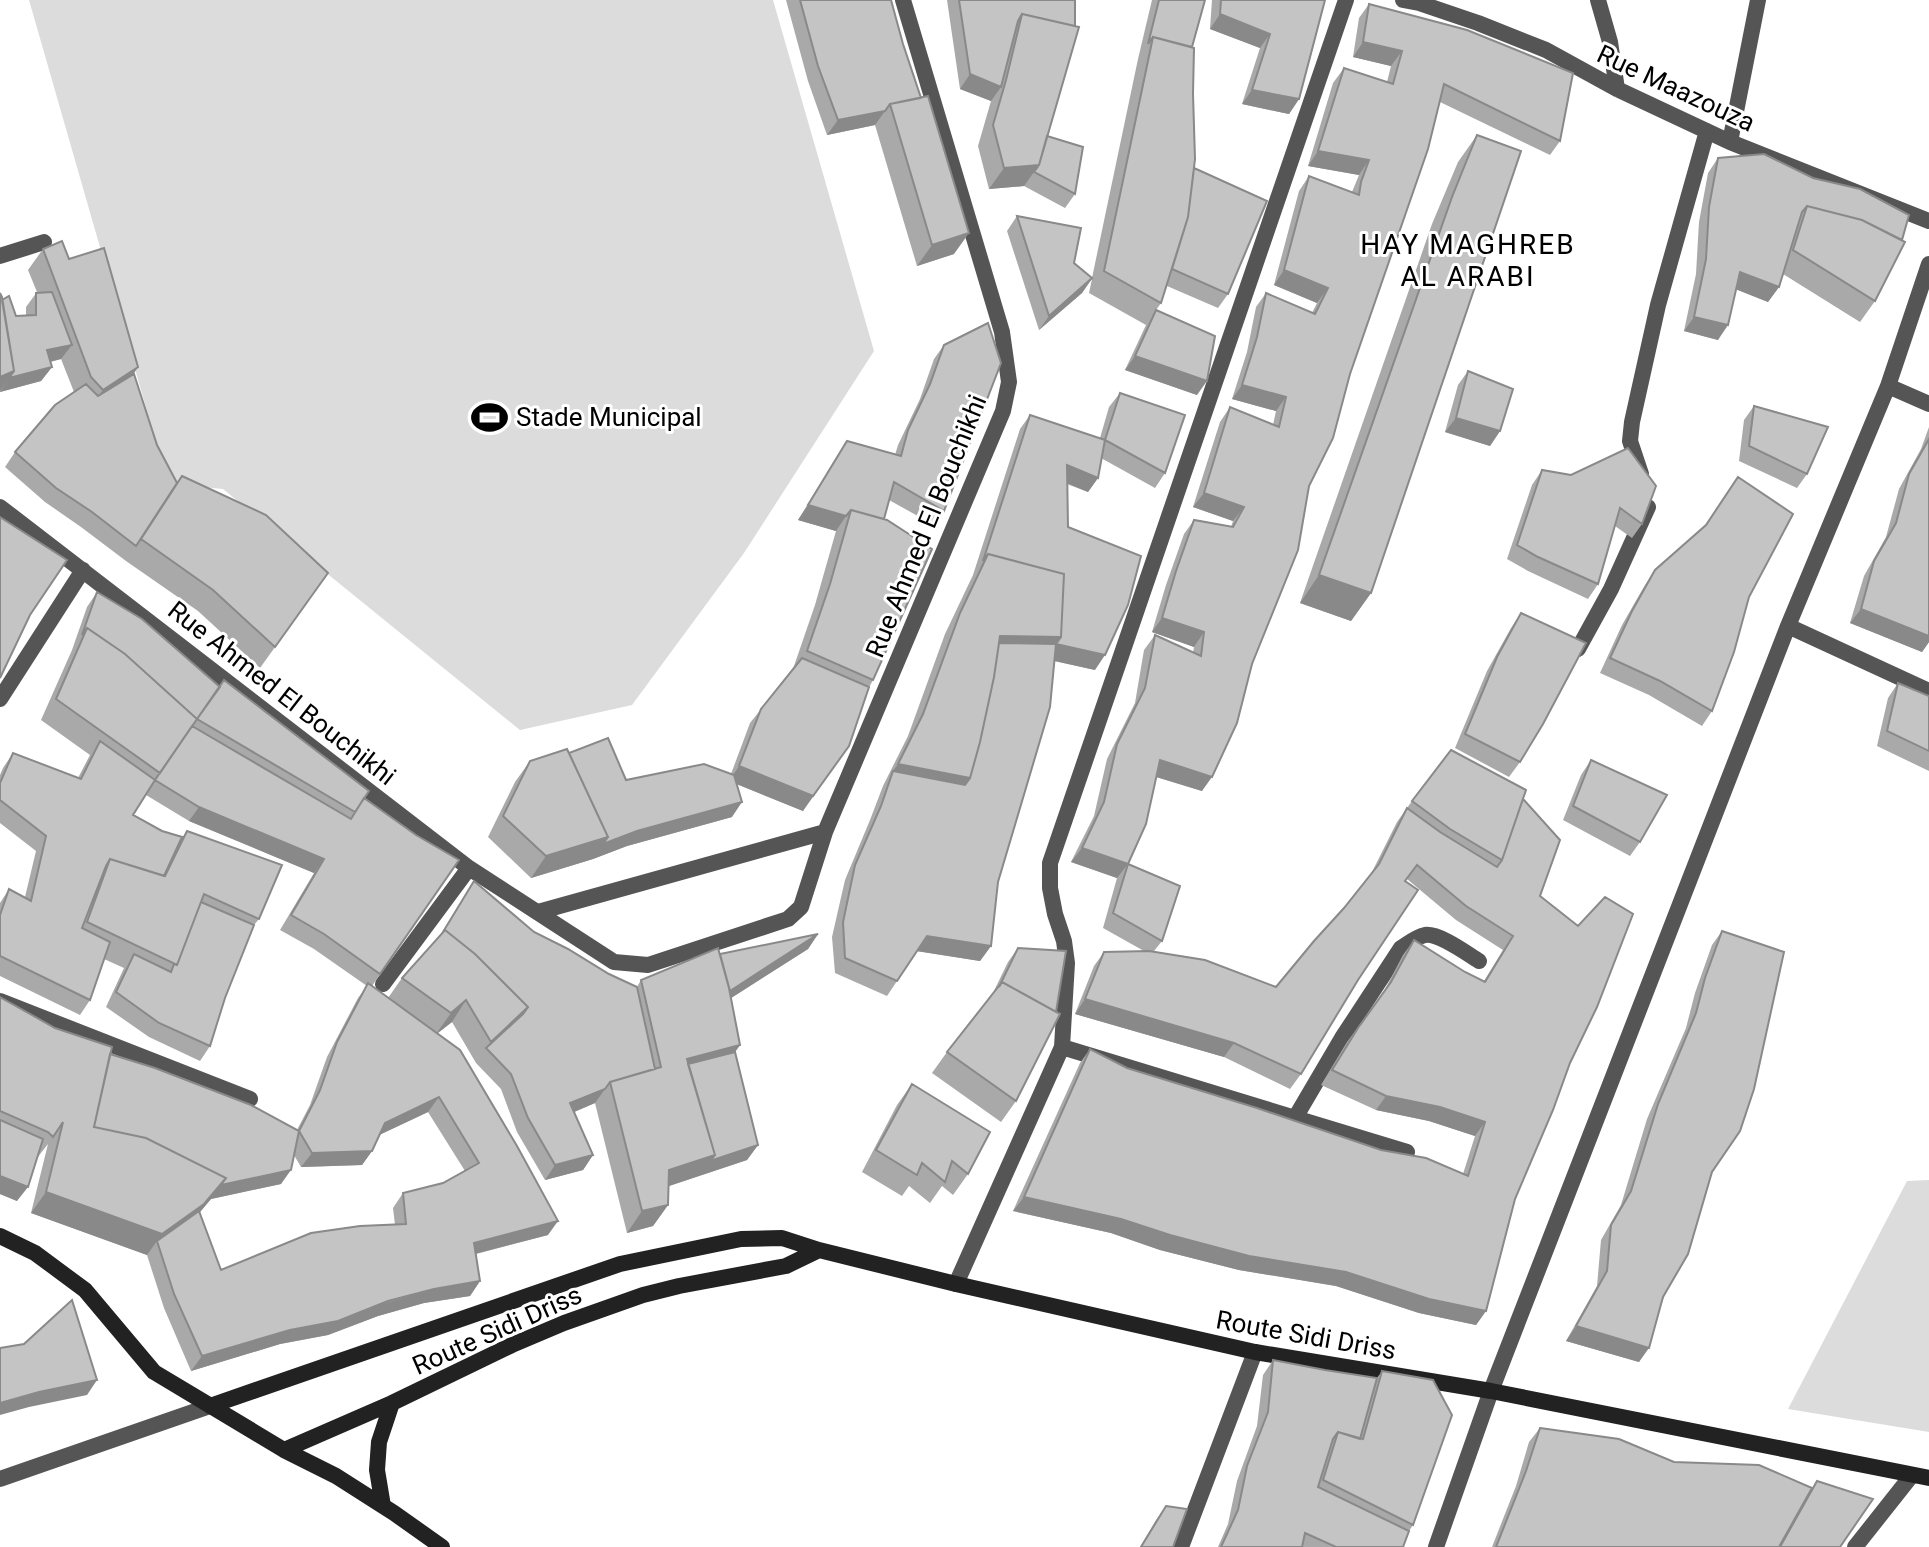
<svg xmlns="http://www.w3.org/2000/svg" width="1929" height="1547" viewBox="0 0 1929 1547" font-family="Roboto,sans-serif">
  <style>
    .green { fill: #dcdcdc }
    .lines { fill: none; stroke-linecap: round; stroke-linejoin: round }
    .street { stroke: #555; stroke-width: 16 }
    .secondary { stroke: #222; stroke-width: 16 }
    .wall { fill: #a9a9a9; fill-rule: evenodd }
    .shaded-wall { fill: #898989 }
    .building { fill: #c4c4c4; stroke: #898989; stroke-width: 2 }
    .labels { text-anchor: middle; stroke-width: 6; stroke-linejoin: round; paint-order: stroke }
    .street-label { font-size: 26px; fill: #000; stroke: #fff }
    .poi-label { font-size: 26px; fill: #000; stroke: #fff; text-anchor: start }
    .neighbourhood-label { font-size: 28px; letter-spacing: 2px; fill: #000; stroke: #fff }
  </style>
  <rect width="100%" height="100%" fill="#fff"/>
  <path class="green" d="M29 0H773L874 351 744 553 632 705 520 730 223 489 168 484Z
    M1929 1180V1432L1788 1409 1907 1181Z"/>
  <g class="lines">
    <path class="street" d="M1403 0 1419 3 1478 23 1546 50 1617 89 1730 142 1929 221
      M1598 0 1610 42 1617 89
      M1730 142 1758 0
      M0 256 44 242
      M1888 386 1929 404
      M1641 474 1630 441 1632 422 1658 305 1707 131
      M0 507 469 868 614 962 648 965 788 919 801 907 825 832 1003 411 1009 382 1002 332 903 0
      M1788 626 1929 691
      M1578 649 1611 589 1648 507
      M0 699 83 570
      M538 912 825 832
      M383 984 469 868
      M0 1001 250 1099
      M1062 1047 1407 1152
      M1295 1118 1342 1038 1401 948C1409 943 1416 937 1425 935 1439 933 1466 953 1479 961
      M956 1284 1062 1047 1067 963 1064 941 1055 914 1050 888V863L1346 0
      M0 1479 210 1406
      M1181 1547 1255 1352
      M1436 1547 1491 1391 1788 626 1888 386 1929 264
      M1855 1547 1912 1475"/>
    <path class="secondary" d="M0 1236 35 1253 85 1290 154 1372 284 1450 336 1476 394 1513 442 1547
      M210 1406 620 1264 741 1239 782 1238 819 1250 956 1284 1255 1352 1491 1391 1929 1478
      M284 1450 392 1403 512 1345 564 1323 643 1295 679 1286 786 1266 819 1250
      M383 1506 377 1470 379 1442 392 1403"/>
  </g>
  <path class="wall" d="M786 0H891L954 254 917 266 875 125 827 135 808 81Z
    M947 0H1075L1047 136 1075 194 1065 208 1024 186 989 189 978 146 991 101 960 89Z
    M1152 0H1205L1192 47 1194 168 1228 294 1218 308 1167 286 1161 303 1156 310 1197 395 1125 370 1146 325 1089 293 1092 279 1082 293 1039 330 1007 231 1017 216 1092 278 1138 59Z
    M1212 0H1325L1299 99 1289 114 1242 104 1260 48 1210 29Z
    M1369 4 1560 141 1550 155 1440 102 1309 486 1252 664 1202 791 1156 777 1128 864 1162 941 1154 951 1276 987 1344 908 1371 874 1397 822 1412 801 1523 799 1570 1063 1515 1199 1486 1311 1476 1325 1419 1313 1336 1286 1239 1270 1160 1250 1111 1233 1013 1211 1080 1063 1090 1049 1127 1068 1381 1150 1463 1174 1475 1136 1429 1121 1376 1110 1321 1085 1347 1042 1382 995 1403 955 1414 940 1465 972 1484 981 1503 950 1456 920 1407 879 1358 980 1301 1074 1290 1089 1224 1057 1075 1014 1094 966 1104 952 1144 951 1103 928 1117 878 1071 862 1094 816 1107 759 1135 703 1144 650 1155 635 1193 653 1194 647 1152 632 1166 585 1184 534 1194 520 1231 527 1233 521 1193 507 1220 422 1230 407 1273 425 1276 411 1232 399 1247 352 1256 307 1266 293 1312 313 1317 303 1274 285 1299 191 1309 176 1352 192 1359 175 1308 166 1333 83 1344 68 1387 82 1391 66 1353 57 1359 18Z
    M1477 135 1371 593 1351 621 1300 603 1432 224 1458 162Z
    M1764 154 1875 301 1860 322 1783 274 1779 287 1768 302 1736 289 1718 340 1684 331 1696 274 1699 222 1708 173 1718 158Z
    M43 249 69 259 134 374 157 445 177 483 328 573 260 668 198 611 126 561 81 527 45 502 5 467 15 452 74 392 61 359 50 362 52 367 41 381 0 392V293L2 300 16 316H26V307L37 292 28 270Z
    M944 345V511L934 525 889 500 884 519 873 680 803 811 737 784 732 817 627 846 593 859 531 878 488 837 515 782 530 761 569 753 626 780 731 774 750 723 793 669 815 605 836 531 798 520 847 441 895 455 898 445 920 399 934 359Z
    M1468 371 1500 431 1490 446 1445 432 1458 385Z
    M1120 393 1165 473 1155 488 1101 458 1098 478 1088 492 1067 484 1068 527 1095 670 1054 661 998 882 991 946 980 961 917 951 887 996 835 973 832 937 845 880 870 820 883 786 908 736 945 634 973 575 1020 429 1030 415 1100 438 1109 407Z
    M1754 406 1807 474 1797 488 1739 461 1744 420Z
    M1929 427V642L1922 652 1850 623 1864 576 1886 537 1899 489 1921 449Z
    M1542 470 1571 475 1642 524 1632 538 1615 526 1598 584 1588 599 1528 571 1507 559 1532 485Z
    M1655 570 1749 597 1712 711 1702 726 1649 695 1600 673 1622 625 1645 585Z
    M97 592 364 798 416 835 459 860 372 986 388 998 402 978 439 937 474 881 534 932 609 974 637 987 641 980 720 954 818 934 808 949 731 998 740 1045 735 1052 758 1145 747 1160 669 1186 668 1205 653 1226 627 1233 595 1103 574 1112 593 1155 583 1170 545 1180 517 1132 501 1089 476 1063 452 1022 437 1034 548 1235 476 1254 480 1281 470 1296 424 1303 378 1316 328 1335 280 1344 191 1371 164 1308 147 1255 31 1213 48 1144 37 1158 17 1201 0 1194V997L55 1028 110 1054 297 1130 310 1105 327 1057 358 998 367 986 314 949 280 930 314 873 189 821 146 795 133 815 162 831 182 838 187 831 259 919 254 925 225 998 210 1046 200 1061 149 1037 106 1007 124 968 104 959 90 1000 80 1015 0 976V903L9 889 25 897 36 851 0 823V775L3 768 13 753 78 778 90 755 41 720 72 650 87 607ZM428 1112 465 1171 443 1183 403 1193 393 1208 395 1225 221 1270 200 1212 211 1199 281 1184 294 1155 301 1167 362 1165 372 1151 379 1135Z
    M1521 613 1520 762 1509 777 1455 748 1487 671 1511 628Z
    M1898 683 1929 696V771L1877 746 1888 698Z
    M1591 760 1640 842 1630 856 1563 820 1581 775Z
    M1722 931 1712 1172 1639 1362 1566 1341 1597 1286 1601 1240 1621 1205 1647 1119 1686 1028 1695 993 1712 945Z
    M1018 948 1016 1101 1001 1122 932 1073 947 1052 991 997 1008 962Z
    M912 1084 968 1174 953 1195 942 1186 930 1203 909 1186 902 1196 862 1172 897 1105Z
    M1273 1360 1325 1370 1377 1378 1382 1371 1413 1525 1409 1531 1403 1547H1218L1228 1524 1237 1481 1257 1426 1263 1375Z
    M1540 1428 1674 1462 1812 1488 1817 1481 1840 1547H1492L1516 1486 1529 1442Z
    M1166 1506 1173 1547H1140L1156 1520Z"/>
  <path class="shaded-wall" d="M1220 14 1270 34 1260 48 1210 29Z
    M1363 42 1402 51 1391 66 1353 57Z
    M970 74 1001 87 991 101 960 89Z
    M1252 90 1299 99 1289 114 1242 104Z
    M885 111 875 125 827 135 838 120Z
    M1318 151 1369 160 1359 175 1308 166Z
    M1039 165 1024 186 989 189 1004 168Z
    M969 233 954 254 917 266 932 245Z
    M1284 270 1328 288 1317 303 1274 285Z
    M1740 272 1779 287 1768 302 1730 287Z
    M1092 278 1082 293 1039 330 1049 316Z
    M1694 317 1728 325 1718 340 1684 331Z
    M72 345 61 359 37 365 47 350Z
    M1135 356 1207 381 1197 395 1125 370Z
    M52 367 41 381 0 392 9 378Z
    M138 367 124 389 88 411 103 390Z
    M14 371 0 391V377Z
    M1242 385 1286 397 1276 411 1232 399Z
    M1456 418 1500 431 1490 446 1445 432Z
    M1067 465 1098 478 1088 492 1057 479Z
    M1204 493 1244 507 1233 521 1193 507Z
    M808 505 846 516 836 531 798 520Z
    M1319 575 1371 593 1351 621 1300 603Z
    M1861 609 1929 636V642L1922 652 1850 623Z
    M1162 618 1204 632 1194 647 1152 632Z
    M1000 636 1061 637 1105 655 1095 670 1046 659 993 657Z
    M849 746 803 811 729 781 739 766Z
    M1160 760 1212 777 1202 791 1150 775Z
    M898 764 970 778 955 800 893 771Z
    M742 802 732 817 627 846 593 859 531 878 546 856 608 837 637 831Z
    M199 807 324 859 314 873 189 821Z
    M1082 848 1128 864 1117 878 1071 862Z
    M818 934 808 949 714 1009 724 995Z
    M927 936 991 946 980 961 916 951Z
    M1085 999 1234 1043 1224 1057 1075 1014Z
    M466 1000 452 1022 436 1034 451 1013Z
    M528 1007 513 1029 486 1048 491 1042Z
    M740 1045 725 1066 685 1077 687 1059Z
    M605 1089 595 1103 560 1118 570 1103Z
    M1386 1096 1440 1107 1485 1122 1475 1136 1429 1121 1376 1110Z
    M439 1097 428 1112 375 1137 385 1123Z
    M758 1145 747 1160 654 1191 669 1170 715 1155Z
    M372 1151 362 1165 301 1167 312 1153Z
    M593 1155 583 1170 545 1180 555 1165Z
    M291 1170 281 1184 211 1199 189 1225 157 1241 147 1255 31 1213 46 1192 226 1178Z
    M0 1176 28 1187 17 1201 0 1194Z
    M1024 1197 1346 1272 1486 1311 1476 1325 1419 1313 1336 1286 1239 1270 1160 1250 1111 1233 1013 1211Z
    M668 1205 653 1226 627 1233 642 1211Z
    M558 1221 548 1235 463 1257 474 1243Z
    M480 1281 470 1296 424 1303 378 1316 328 1335 280 1344 191 1371 202 1356 434 1289Z
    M1576 1326 1649 1348 1639 1362 1566 1341Z
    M97 1380 87 1395 29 1407 0 1415V1403L39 1392Z"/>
  <path class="building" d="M800 0H891L903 44 921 98 890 104 885 111 838 120 818 66Z
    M959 0H1075V26L1022 14 1018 21 1001 87 970 74Z
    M1159 0H1205L1192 47 1153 37 1148 44Z
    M1221 0H1325L1299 99 1252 90 1270 34 1220 14Z
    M1369 4 1467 30 1573 73 1560 141 1444 84 1428 149 1350 374 1333 438 1309 486 1298 550 1252 664 1237 723 1212 777 1160 760 1146 824 1128 864 1082 848 1104 802 1117 744 1145 688 1155 635 1201 656 1204 632 1162 618 1176 571 1194 520 1233 527 1244 507 1204 493 1230 407 1279 427 1286 397 1242 385 1257 337 1266 293 1315 314 1328 288 1284 270 1309 176 1359 195 1361 182 1369 160 1318 151 1344 68 1393 84 1402 51 1363 42Z
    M1022 14 1079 27 1039 165 1004 168 993 125 1006 80Z
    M1153 37 1194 48 1193 94 1195 159 1188 217 1161 303 1104 271Z
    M928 96 969 233 932 245 890 104Z
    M1477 135 1521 151 1371 593 1319 575 1452 197Z
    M1047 136 1083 147 1075 194 1034 172 1039 165Z
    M1764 154 1813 178 1860 189 1909 215 1902 240 1862 220 1807 206 1802 212 1779 287 1740 272 1728 325 1694 317 1706 259 1709 207 1718 158Z
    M1194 168 1267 201 1228 294 1172 269 1188 217Z
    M1807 206 1862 220 1905 242 1875 301 1793 250Z
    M1017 216 1081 228 1074 263 1092 278 1049 316Z
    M62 241 69 259 104 248 138 367 103 390 91 377 43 249Z
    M52 292 72 345 47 350 52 367 9 378 14 371 2 300 9 296 16 316 36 315V293Z
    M0 293 2 297 14 371 0 377Z
    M1156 310 1215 336 1207 381 1135 356Z
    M988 323 1001 363 944 511 894 482 884 519 851 510 846 516 808 505 847 441 901 456 908 430 930 384 944 345Z
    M1468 371 1513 389 1500 431 1456 418Z
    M134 374 157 445 177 483 136 546 92 512 56 488 15 452 55 405 86 384 98 396Z
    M1120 393 1185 415 1165 473 1105 440Z
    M1754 406 1828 427 1807 474 1749 446Z
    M1030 415 1105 440 1098 478 1067 465 1068 527 1141 556 1128 605 1105 655 1056 644 1050 707 998 882 991 946 927 936 897 981 845 958 843 922 855 865 881 806 893 771 965 785 970 778 980 742 994 677 999 643 1056 644 1061 637 1064 574 988 554 983 561Z
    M1929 439V636L1861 609 1874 561 1896 523 1909 474Z
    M1628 448 1656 486 1642 524 1620 508 1598 584 1538 557 1517 545 1542 470 1571 475Z
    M182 476 266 515 328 573 275 647 213 590 141 539Z
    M1738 477 1793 514 1749 597 1734 652 1712 711 1660 681 1610 658 1632 611 1655 570 1706 525Z
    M851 510 887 520 932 549 873 680 807 651 830 584Z
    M0 517 67 560 30 615 0 678Z
    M988 554 1064 574 1061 637 1000 636 994 677 980 742 970 778 898 764 923 714 960 613Z
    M97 592 142 619 220 687 197 719 125 654 87 628 82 635Z
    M1521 613 1586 643 1543 724 1520 762 1465 734 1497 657Z
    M87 628 125 654 197 719 224 680 369 791 355 812 197 719 160 773 56 699Z
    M802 658 869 687 849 746 813 796 739 766 761 709Z
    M1898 683 1929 696V751L1887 731Z
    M192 726 351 819 364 798 416 835 459 860 380 974 324 934 291 915 324 859 199 807 155 780Z
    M608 738 626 780 704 764 734 775 742 802 637 831 603 844 608 837 569 753Z
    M100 741 155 780 133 815 162 831 182 837 164 876 110 859 106 866 82 928 110 942 90 1000 0 956V915L9 889 31 901 46 836 0 800V783L13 753 81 779Z
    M567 749 608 837 546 856 503 816 530 761Z
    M1451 750 1526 790 1502 860 1450 829 1412 801Z
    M1591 760 1667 795 1640 842 1573 806Z
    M1523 799 1560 840 1540 896 1578 926 1605 897 1633 914 1597 1007 1570 1063 1553 1110 1515 1199 1486 1311 1429 1299 1346 1272 1249 1256 1170 1235 1121 1219 1024 1197 1090 1049 1127 1068 1257 1108 1381 1150 1426 1158 1468 1176 1485 1122 1440 1107 1386 1096 1332 1070 1358 1028 1391 982 1414 940 1465 972 1485 982 1513 936 1466 906 1417 865 1405 881 1418 890 1358 980 1301 1074 1234 1043 1085 999 1104 952 1149 951 1205 960 1276 987 1314 941 1344 908 1379 864 1407 808 1440 832 1497 867 1502 860Z
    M187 831 282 865 259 919 204 894 177 965 87 922 110 859 165 876Z
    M1128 864 1180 886 1162 941 1113 913Z
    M474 881 534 932 568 949 609 974 637 987 655 1069 610 1082 605 1089 570 1103 593 1155 555 1165 528 1118 511 1074 486 1048 523 1014 528 1007 475 954 445 930 443 932Z
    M201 902 254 925 225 998 210 1046 159 1023 116 992 134 954 171 972 174 964 177 965Z
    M445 930 475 954 528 1007 491 1042 466 1000 451 1013 402 978Z
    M1722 931 1784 952 1754 1089 1740 1131 1712 1172 1688 1254 1663 1297 1649 1348 1576 1326 1607 1271 1611 1225 1631 1191 1658 1104 1696 1013 1705 978Z
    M818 934 730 991 720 954Z
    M718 948 729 988 740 1045 687 1059 715 1155 669 1170 668 1205 642 1211 610 1082 661 1067 641 980Z
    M1018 948 1066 951 1056 1012 1002 982 999 987Z
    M1002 982 1060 1014 1016 1101 947 1052Z
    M368 983 460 1050 517 1146 558 1221 474 1243 480 1281 434 1289 388 1301 338 1321 290 1330 202 1356 174 1294 157 1241 199 1211 221 1270 311 1233 360 1226 406 1224 403 1193 443 1183 479 1163 439 1097 385 1123 372 1151 312 1153 299 1131 320 1090 337 1042Z
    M0 997 55 1028 112 1047 94 1127 146 1138 226 1178 204 1204 162 1234 46 1192 63 1122 53 1137 48 1132 0 1111Z
    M735 1052 758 1145 710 1161 715 1155 688 1064Z
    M110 1054 155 1068 251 1105 299 1131 291 1170 221 1185 226 1178 146 1138 94 1127Z
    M912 1084 990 1132 968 1174 952 1161 945 1182 922 1163 917 1175 876 1150Z
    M0 1120 43 1139 28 1187 0 1176Z
    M72 1300 97 1380 39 1392 0 1403V1348L24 1344Z
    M1273 1360 1325 1370 1377 1378 1360 1439 1338 1432 1333 1439 1318 1487 1409 1531 1403 1547H1336L1305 1533 1302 1547H1221L1238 1510 1247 1466 1268 1412Z
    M1382 1371 1433 1380 1452 1415 1413 1525 1323 1480 1338 1432 1363 1439Z
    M1540 1428 1619 1439 1674 1462 1759 1465 1812 1488 1779 1547H1496L1526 1471Z
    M1817 1481 1873 1499 1840 1547H1780Z
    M1166 1506 1187 1509 1173 1547H1141Z"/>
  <defs>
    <symbol id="stadium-bare" viewBox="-9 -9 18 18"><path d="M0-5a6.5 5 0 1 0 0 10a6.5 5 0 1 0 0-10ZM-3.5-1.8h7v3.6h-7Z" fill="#000" stroke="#fff" stroke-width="2.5" paint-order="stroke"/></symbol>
  </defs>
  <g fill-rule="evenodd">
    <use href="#stadium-bare" x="464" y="392" width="51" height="51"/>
  </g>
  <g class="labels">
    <g class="street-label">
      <text transform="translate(1676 88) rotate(25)" y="9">Rue Maazouza</text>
      <text transform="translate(926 526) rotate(-68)" y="9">Rue Ahmed El Bouchikhi</text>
      <text transform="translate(282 693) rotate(38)" y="9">Rue Ahmed El Bouchikhi</text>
      <text transform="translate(497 1330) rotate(-24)" y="9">Route Sidi Driss</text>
      <text transform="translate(1306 1335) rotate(10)" y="9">Route Sidi Driss</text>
    </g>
    <g class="poi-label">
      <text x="516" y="426">Stade Municipal</text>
    </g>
    <g class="neighbourhood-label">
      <text x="1468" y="254">HAY MAGHREB<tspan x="1468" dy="32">AL ARABI</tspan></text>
    </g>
  </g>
</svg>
